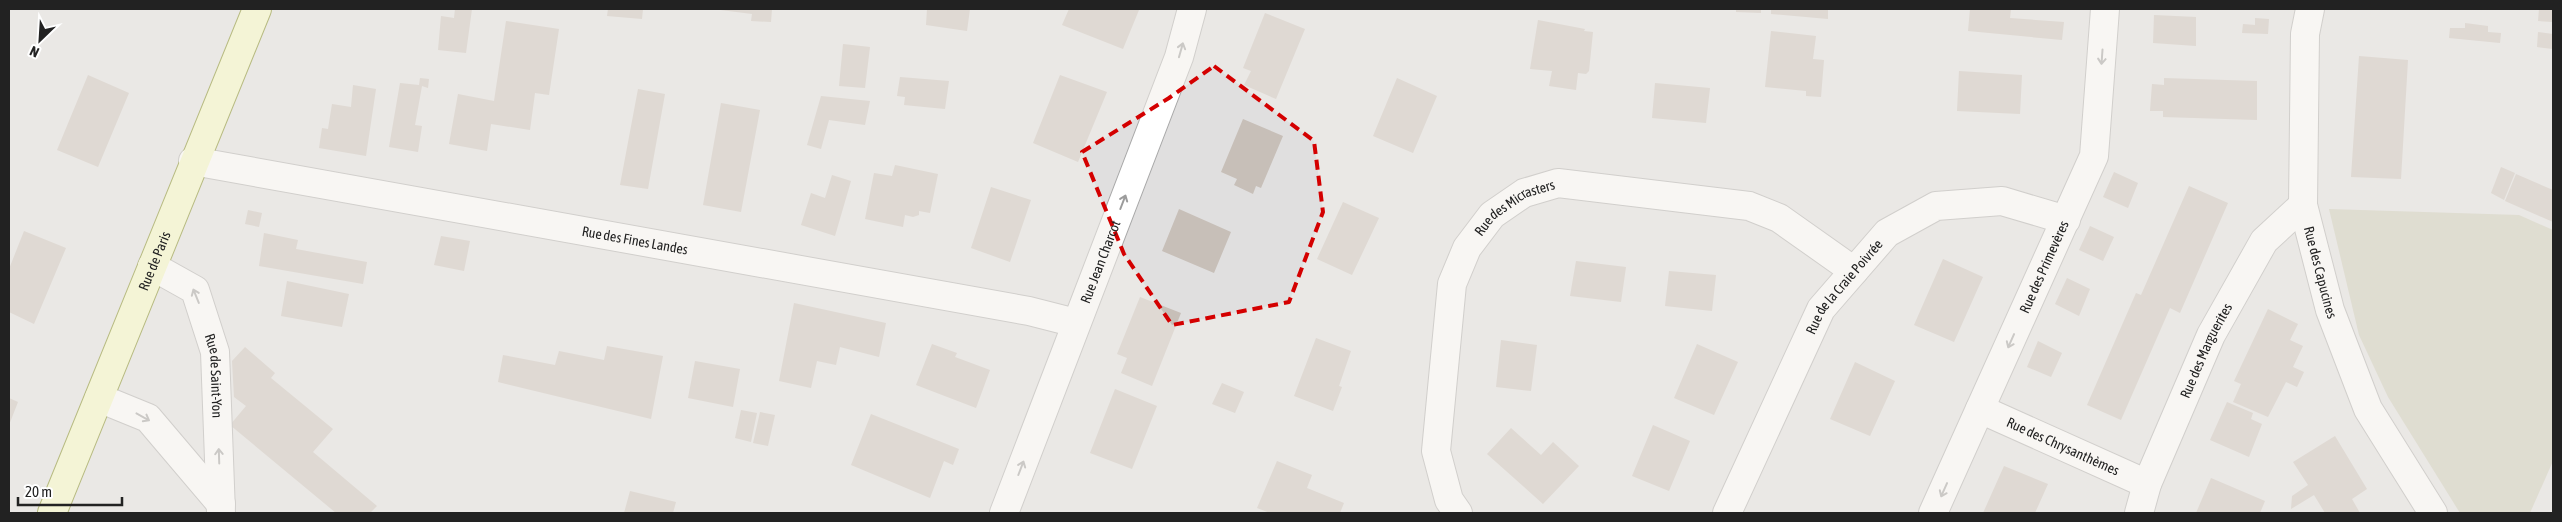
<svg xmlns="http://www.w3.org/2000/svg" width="2562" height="522" viewBox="0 0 2562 522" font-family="'Asap Condensed',sans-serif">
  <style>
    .residential { fill: #e0dfdf }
    .construction { fill: #c7c7b4 }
    .building { fill: #c7bfb8 }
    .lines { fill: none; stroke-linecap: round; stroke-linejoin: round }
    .street-casing { stroke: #a9a9a9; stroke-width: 30 }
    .secondary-casing { stroke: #707d05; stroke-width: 30 }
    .street { stroke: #fff; stroke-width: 28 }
    .secondary { stroke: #f7fabf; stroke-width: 28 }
    .oneway { stroke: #9c9c9c }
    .marked { fill: none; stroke: #d40000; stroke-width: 4; stroke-dasharray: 10 6; stroke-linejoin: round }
    .labels { text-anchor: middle; stroke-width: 4.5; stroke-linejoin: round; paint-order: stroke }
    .street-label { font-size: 14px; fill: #222; stroke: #fff }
  </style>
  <rect width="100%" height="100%" fill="#f2efe9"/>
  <path class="residential" d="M9 9H2553V513H9Z"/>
  <path class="construction" d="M2329 209 2519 215 2553 230V461L2530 513H2460L2388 397 2359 335Z"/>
  <path class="building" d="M455 9H472L466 53 438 50 441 16 454 18Z
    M608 9H643L642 19 607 16Z
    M713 9H772L771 22 751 21 752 14Z
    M927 9H970L967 31 926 25Z
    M1069 9H1135L1139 10 1123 49 1062 25Z
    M1736 9H1761V13L1736 12Z
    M1771 9H1828V19L1771 14Z
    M1970 9H2011L2010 18 2064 22 2062 40 1968 31Z
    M2539 9H2553V22L2538 21Z
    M1265 13 1305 29 1276 99 1244 85 1251 71 1243 68Z
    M2154 15 2196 17V46L2153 43Z
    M2255 18 2269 19 2268 34 2242 33 2243 24 2255 25Z
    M1538 20 1585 29 1584 31 1593 32 1589 71 1586 74 1578 73 1576 90 1549 86 1552 71 1530 69Z
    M506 21 559 29 549 95 535 93 530 130 491 124 487 151 449 144 458 94 494 101Z
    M2465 23 2488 26V32L2501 33 2500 43 2449 38 2450 28H2465Z
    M1771 31 1816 36 1813 59 1824 60 1821 97 1806 96V91L1765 87Z
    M2538 32 2553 34V49L2537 47Z
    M843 44 870 47 865 88 839 86Z
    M2359 56 2408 60 2401 179 2351 177Z
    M1959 71 2022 75 2020 114 1957 111Z
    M88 75 129 93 98 167 57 150Z
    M1060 75 1107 92 1078 162 1033 143Z
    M900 77 949 81 945 109 904 105 905 97 897 96Z
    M420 78 429 79 428 88 422 86 415 125 422 126 418 152 389 147 400 83 419 85Z
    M1397 78 1437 96 1413 153 1373 136Z
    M2164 78 2257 81V120L2163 117V111H2150L2152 84 2164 85Z
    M1655 83 1710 88 1706 123 1652 118Z
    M353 85 376 89 366 156 319 148 322 128 328 129 332 104 351 107Z
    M638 89 665 94 648 189 620 185Z
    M821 96 870 101 865 125 829 120 821 149 807 145Z
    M721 103 760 110 741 212 703 205Z
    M1243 119 1283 136 1261 188 1256 186 1253 194 1234 185 1237 179 1221 172Z
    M895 165 938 174 930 213 919 211V215L913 217 905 215 903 227 865 219 874 173 892 176Z
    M2501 167 2515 173 2504 200 2491 193Z
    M2114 172 2138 183 2128 208 2103 197Z
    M2516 174 2553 190V222L2505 201Z
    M832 175 851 181 835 236 801 225 811 193 825 198Z
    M2189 186 2228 203 2180 313 2170 308 2121 420 2087 405 2136 293 2141 295Z
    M991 187 1031 200 1010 262 971 248Z
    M1343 202 1379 218 1352 275 1317 259Z
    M1179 209 1231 232 1214 273 1162 251Z
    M248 210 262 213 259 227 245 224Z
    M2090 226 2114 237 2103 261 2079 250Z
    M24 231 66 248 34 324 9 312V269Z
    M264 233 298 240 296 249 367 262 363 284 259 266Z
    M441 236 470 241 464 271 434 265Z
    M1943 259 1983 277 1954 342 1914 325Z
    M1576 261 1626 267 1621 302 1570 296Z
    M1669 271 1716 275 1712 311 1665 306Z
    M2067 278 2090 289 2079 316 2055 304Z
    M287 281 349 294 342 327 281 316Z
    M1140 297 1181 313 1152 386 1121 373 1127 358 1117 354Z
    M794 303 886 323 879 357 840 347 836 365 817 361 811 388 779 381Z
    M2268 309 2298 324 2290 340 2303 346 2293 367 2304 372 2297 387 2286 382 2268 417 2233 402 2241 384 2234 381Z
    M1316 338 1351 351 1339 386 1342 387 1333 411 1294 396Z
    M1501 340 1537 345 1531 391 1496 387Z
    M2038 341 2062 353 2051 377 2027 367Z
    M932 344 957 353 955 357 990 370 976 408 916 385Z
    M1697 344 1738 362 1714 415 1674 398Z
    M607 346 663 356 651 419 498 382 503 355 555 365 559 351 604 360Z
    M245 347 275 373 271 378 333 429 313 452 377 506 370 513H336L230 425 246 406 234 397 232 361Z
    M695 361 740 369 733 407 688 398Z
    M1855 362 1895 381 1870 436 1830 419Z
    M1222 383 1244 392 1235 413 1212 404Z
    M1115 389 1157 406 1132 469 1090 453Z
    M9 398 18 402 9 425Z
    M2227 402 2253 413 2251 419 2262 424 2249 457 2210 440Z
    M741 410 757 413 751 442 735 438Z
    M760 412 775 415 768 446 753 443Z
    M871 414 959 449 953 465 944 461 930 498 851 465Z
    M1653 425 1690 441 1669 491 1632 476Z
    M1511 428 1541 455 1553 442 1579 466 1543 504 1487 454Z
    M2335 436 2367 489 2352 499 2360 513H2325L2314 495 2291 509 2292 496 2308 485 2293 462Z
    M1277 461 1312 475 1307 488 1344 503 1340 513H1270L1257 508Z
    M2004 466 2048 484 2035 513H1983Z
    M2211 478 2265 501 2260 513H2196Z
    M630 491 676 502 673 513H624Z"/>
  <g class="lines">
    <defs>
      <g id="street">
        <path id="s1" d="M2310 9 2305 34 2303 205 2330 310 2368 409 2433 513"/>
        <path id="s2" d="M193 161 1029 311 1076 323"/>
        <path id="s3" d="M152 266 195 290 215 352 221 513"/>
        <path d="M99 398 148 418 221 504"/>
        <path id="s4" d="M1980 409 2147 484"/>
        <path id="s5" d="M1004 513 1179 57 1192 9"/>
        <path id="s6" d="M1458 513 1449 500 1436 451 1452 284 1467 248 1492 215 1524 193 1558 183 1749 206 1779 218 1854 271"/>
        <path id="s7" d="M1727 513 1821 309 1887 233 1936 206 2002 201 2066 220"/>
        <path id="s8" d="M1933 513 2094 156 2105 9"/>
        <path id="s9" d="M2139 513 2147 484 2211 335 2264 241 2303 205"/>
      </g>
      <g id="secondary">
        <path id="s10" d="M52 513 257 9"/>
      </g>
    </defs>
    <use href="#street" class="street-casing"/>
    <use href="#secondary" class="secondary-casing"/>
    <use href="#street" class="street"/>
    <use href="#secondary" class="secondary"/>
  </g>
  <defs><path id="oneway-shaft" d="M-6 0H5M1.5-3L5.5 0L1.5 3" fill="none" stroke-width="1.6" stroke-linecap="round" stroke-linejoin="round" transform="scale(1.25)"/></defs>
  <g class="oneway">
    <use href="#oneway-shaft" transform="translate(1181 50) rotate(-74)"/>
    <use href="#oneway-shaft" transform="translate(2102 57) rotate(94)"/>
    <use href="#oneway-shaft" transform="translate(1123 202) rotate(-69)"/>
    <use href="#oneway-shaft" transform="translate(196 296) rotate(-112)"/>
    <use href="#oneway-shaft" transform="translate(2011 341) rotate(114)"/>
    <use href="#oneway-shaft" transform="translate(143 417) rotate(29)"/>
    <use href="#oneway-shaft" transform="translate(219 456) rotate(-92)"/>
    <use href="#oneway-shaft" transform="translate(1021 468) rotate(-69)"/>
    <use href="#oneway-shaft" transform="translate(1944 490) rotate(114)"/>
  </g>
  <path d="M0 0H2562V522H0ZM1214 66 1314 141 1323 212 1289 302 1172 325 1124 254 1082 152 1169 98Z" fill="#f2efe9" fill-opacity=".55" fill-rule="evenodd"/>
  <path class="marked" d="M1214 66 1314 141 1323 212 1289 302 1172 325 1124 254 1082 152 1169 98Z"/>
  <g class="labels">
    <g class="street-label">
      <text dy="5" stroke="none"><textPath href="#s6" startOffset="338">Rue des Micrasters</textPath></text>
      <text dy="5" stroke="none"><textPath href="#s2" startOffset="449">Rue des Fines Landes</textPath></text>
      <text dy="5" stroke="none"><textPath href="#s10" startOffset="272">Rue de Paris</textPath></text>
      <text dy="5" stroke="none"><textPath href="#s5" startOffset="269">Rue Jean Charcot</textPath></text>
      <text dy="5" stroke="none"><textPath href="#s8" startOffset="270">Rue des Primevères</textPath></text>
      <text dy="5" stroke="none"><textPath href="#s1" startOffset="266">Rue des Capucines</textPath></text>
      <text dy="5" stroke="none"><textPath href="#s7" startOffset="256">Rue de la Craie Poivrée</textPath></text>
      <text dy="5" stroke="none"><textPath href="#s9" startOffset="176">Rue des Marguerites</textPath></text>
      <text dy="5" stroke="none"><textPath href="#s3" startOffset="138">Rue de Saint-Yon</textPath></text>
      <text dy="5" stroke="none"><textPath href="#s4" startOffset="91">Rue des Chrysanthèmes</textPath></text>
    </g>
  </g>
  <rect width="2562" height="522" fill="none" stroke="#222222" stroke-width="20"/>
  <g transform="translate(40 40) rotate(205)" stroke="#ffffff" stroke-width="4" paint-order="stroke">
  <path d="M0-4L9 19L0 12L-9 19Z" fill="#222222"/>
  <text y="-8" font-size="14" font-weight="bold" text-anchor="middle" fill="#222222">N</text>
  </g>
  <path d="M18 497v8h104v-8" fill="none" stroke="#222222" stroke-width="2.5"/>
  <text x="25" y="497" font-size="15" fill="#222222" stroke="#ffffff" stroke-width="4" paint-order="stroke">20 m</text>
</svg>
